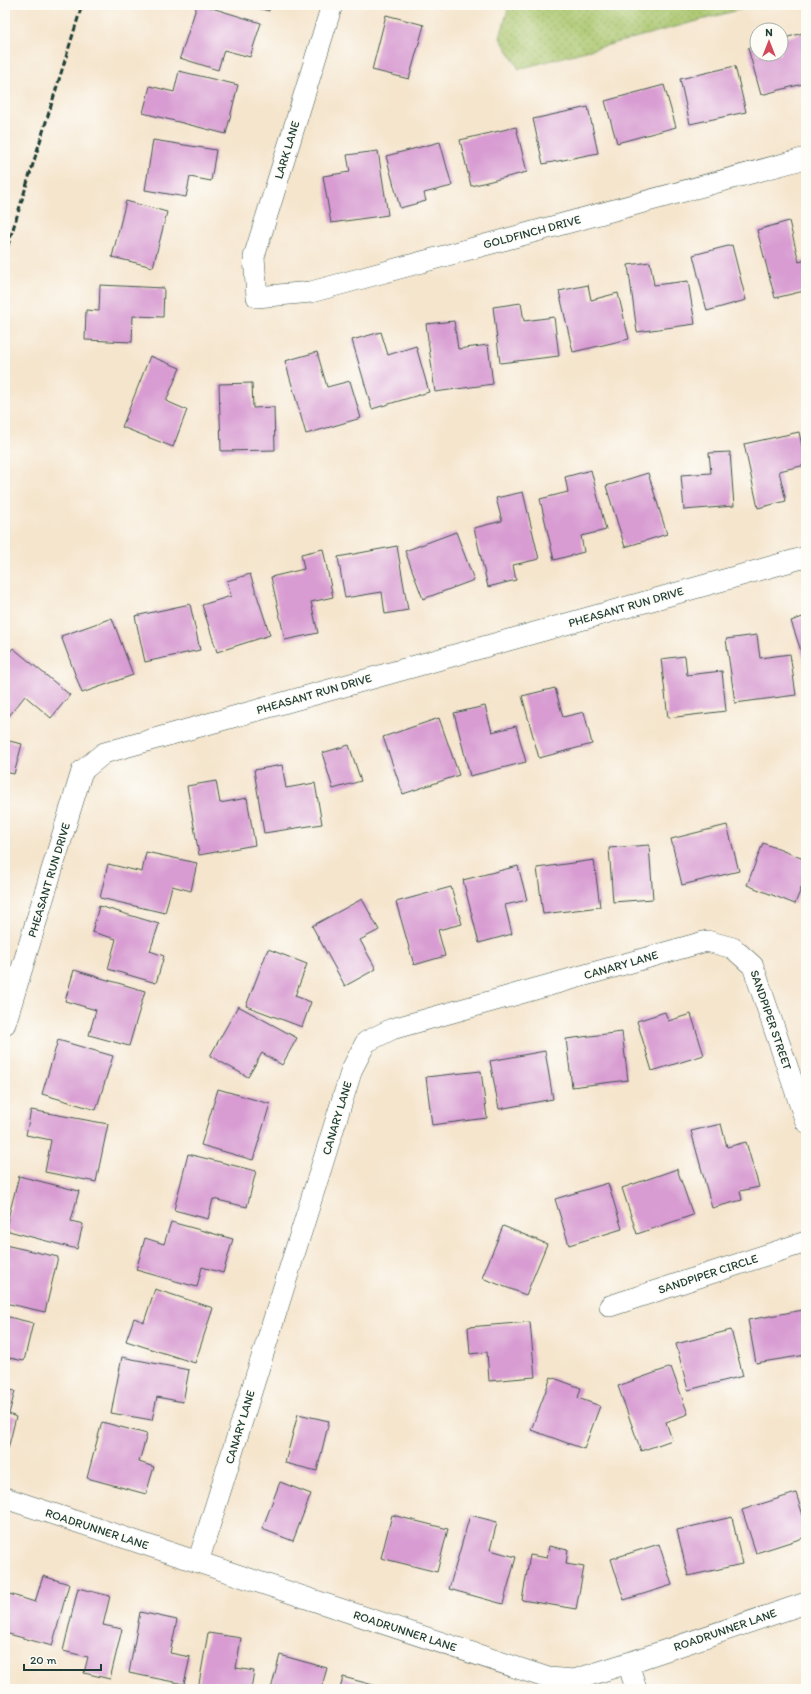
<svg xmlns="http://www.w3.org/2000/svg" width="811" height="1694" viewBox="0 0 811 1694" font-family="Itim,sans-serif">
  <style>
    .park { fill: url(#park-dots); stroke: #648250 }
    .building { fill: #d89cd2 }
    .lines { fill: none; stroke-linecap: round; stroke-linejoin: round }
    .minor-casing { stroke: #3f564b; stroke-width: 22 }
    .minor { stroke: #fff; stroke-width: 21 }
    .rail { stroke: #1f3d34; stroke-width: 3; stroke-dasharray: 6 3; stroke-linecap: butt }
    .labels { text-anchor: middle; stroke-width: 3.5; stroke-linejoin: round; paint-order: stroke }
    .street-label { font-size: 12px; fill: #1f3d34; stroke: #fdfcf7 }
  </style>
  <defs>
    <pattern id="park-dots" width="8" height="8" patternUnits="userSpaceOnUse"><rect width="8" height="8" fill="#aac66d"/><path d="M2 2h.1M6 6h.1" fill="none" stroke="#8aa25a" stroke-width="1.8" stroke-linecap="round"/></pattern>
  </defs>
  <rect width="100%" height="100%" fill="#fdfcf7"/>
  <filter id="ink" filterUnits="userSpaceOnUse"><feTurbulence type="fractalNoise" baseFrequency=".025" numOctaves="2"/><feDisplacementMap in="SourceGraphic" scale="8" xChannelSelector="R" yChannelSelector="G"/><feConvolveMatrix kernelMatrix="1 2 1 2 8 2 1 2 1" color-interpolation-filters="sRGB"/></filter>
  <filter id="wash" filterUnits="userSpaceOnUse"><feTurbulence type="fractalNoise" baseFrequency=".012" numOctaves="4" result="noise"/><feDisplacementMap in="SourceGraphic" scale="16" xChannelSelector="R" yChannelSelector="G"/><feGaussianBlur stdDeviation="0.9" result="paint"/><feColorMatrix in="noise" values="0 0 0 0 0 0 0 0 0 0 0 0 0 0 0 0 0 1.4 0 .05"/><feComposite in="paint" operator="in"/></filter>
  <g filter="url(#wash)">
    <rect width="100%" height="100%" fill="#f5e5cd"/>
    <path class="park" d="M509 5H757L519 69 500 38Z"/>
    <g id="blocks">
      <path class="building" d="M197 5H202L261 23 250 57 224 50 218 70 180 58Z
        M245 5H270L269 11Z
        M432 5H441L440 8Z
        M386 15 424 25 409 79 372 70Z
        M803 33 806 45V83L761 95 748 48 757 45V54H781V39Z
        M735 66 746 112 690 124 680 79Z
        M179 71 238 85 226 134 143 113 150 86 174 92Z
        M664 85 676 127 617 143 605 101Z
        M588 107 598 153 543 164 533 119Z
        M516 127 527 172 471 186 460 140Z
        M153 140 216 150 211 181 190 177 186 197 145 190Z
        M440 142 452 186 424 193 426 201 400 208 386 156Z
        M378 151 388 215 331 223 323 176 350 172 347 155Z
        M126 201 167 212 153 267 112 257Z
        M789 221 799 262 806 260V296L804 291 775 298 757 230Z
        M732 245 746 300 707 311 693 255Z
        M650 262 654 285 688 281 695 324 637 332 628 265Z
        M100 285 164 288 163 317 133 316 132 342 85 340 86 310 99 311Z
        M588 285 591 300 618 293 629 339 573 352 559 291Z
        M521 303 524 321 554 317 559 356 500 363 493 307Z
        M454 321 458 349 488 345 493 384 435 392 426 324Z
        M381 332 388 355 416 346 429 392 372 409 352 340Z
        M317 352 327 387 350 381 361 418 306 434 285 361Z
        M150 356 180 368 166 401 187 410 173 447 122 427Z
        M252 383 253 408 274 407 275 450 221 451 219 384Z
        M799 432 806 465 779 471 786 501 758 508 744 444Z
        M730 452 734 506 684 510 681 475 711 473 709 453Z
        M591 470 606 530 581 536 584 552 554 560 540 499 568 492 565 477Z
        M648 473 667 534 625 547 606 486Z
        M523 492 539 559 513 565 516 580 488 587 474 528 502 521 496 498Z
        M456 532 474 580 423 599 405 551Z
        M397 546 408 610 385 614 382 592 345 598 338 557Z
        M323 549 333 597 311 602 318 633 285 640 271 577 304 569 301 554Z
        M250 574 270 635 217 652 202 605 231 596 227 581Z
        M190 604 200 650 145 662 135 616Z
        M806 616V666L791 621Z
        M112 618 133 675 82 693 61 636Z
        M757 635 760 658 790 654 796 695 735 703 726 639Z
        M13 648 70 695 51 718 25 696 9 716 5 713V658Z
        M685 656 687 675 722 671 726 711 668 718 661 659Z
        M555 688 563 717 584 712 592 744 539 758 522 696Z
        M485 706 492 732 516 726 526 762 470 776 454 713Z
        M439 718 459 775 403 794 383 737Z
        M5 740 22 744 14 774 5 772Z
        M349 745 361 781 333 789 322 753Z
        M282 765 286 788 315 783 322 824 264 833 254 770Z
        M216 781 220 803 247 798 255 845 199 855 187 786Z
        M727 825 739 871 682 885 671 839Z
        M763 843 806 860V876L795 904 747 885Z
        M649 845 653 899 613 902 609 848Z
        M146 852 197 863 191 891 172 886 165 913 100 898 108 864 142 872Z
        M594 860 600 907 543 914 537 868Z
        M518 866 527 900 505 905 512 934 479 943 463 880Z
        M451 887 462 924 438 930 445 956 414 965 396 902Z
        M362 899 379 930 360 940 376 969 345 986 312 926Z
        M99 906 159 924 150 951 164 956 156 983 108 969 116 939 92 932Z
        M268 949 307 964 295 996 311 1002 302 1027 246 1006Z
        M74 970 145 991 129 1046 89 1035 96 1010 65 1001Z
        M238 1006 297 1038 282 1065 262 1053 248 1077 210 1056Z
        M665 1012 668 1021 691 1014 704 1055 652 1071 637 1021Z
        M622 1032 628 1080 572 1087 566 1039Z
        M58 1040 113 1056 96 1110 42 1094Z
        M545 1051 553 1099 499 1109 490 1061Z
        M481 1071 487 1118 432 1125 426 1077Z
        M218 1089 270 1104 253 1160 201 1145Z
        M31 1110 108 1124 96 1182 45 1172 51 1140 26 1135Z
        M721 1124 727 1147 746 1142 759 1187 740 1191 742 1200 712 1208 691 1131Z
        M188 1154 256 1171 247 1207 213 1199 208 1219 174 1210Z
        M677 1169 693 1215 637 1234 622 1188Z
        M19 1176 79 1191 71 1221 83 1224 77 1249 5 1230Z
        M608 1183 622 1229 569 1245 555 1199Z
        M171 1222 233 1239 223 1273 202 1267 197 1287 136 1270 145 1238 164 1244Z
        M503 1226 547 1244 526 1295 482 1278Z
        M5 1245 58 1257 45 1312 5 1303V1278L7 1272 5 1271Z
        M155 1289 213 1308 195 1363 126 1341 134 1318 144 1322Z
        M803 1310 806 1324V1355L756 1363 748 1320Z
        M5 1316 33 1323 24 1361 5 1357Z
        M530 1322 535 1377 489 1381 487 1352 470 1354 468 1327Z
        M731 1330 743 1376 688 1390 676 1344Z
        M122 1357 189 1370 183 1402 157 1397 152 1420 111 1413Z
        M671 1367 688 1414 666 1422 672 1440 641 1451 618 1386Z
        M551 1377 581 1388 578 1398 600 1406 584 1449 531 1430Z
        M5 1389 15 1391 9 1414 16 1417 8 1449 5 1448Z
        M298 1414 329 1421 317 1471 285 1463Z
        M102 1422 147 1434 139 1462 154 1467 146 1494 87 1478Z
        M280 1482 311 1494 293 1541 262 1529Z
        M796 1493 806 1525V1537L756 1553 742 1510Z
        M392 1515 448 1529 437 1572 381 1558Z
        M470 1515 497 1522 490 1550 516 1557 503 1604 449 1589Z
        M732 1517 742 1564 688 1576 677 1530Z
        M659 1544 672 1585 624 1600 611 1559Z
        M549 1546 568 1550 566 1564 584 1567 576 1609 522 1600 530 1555 547 1558Z
        M43 1576 69 1584 52 1646 5 1633 6 1593 35 1602Z
        M78 1588 110 1596 103 1625 122 1629 110 1679 84 1673 88 1657 63 1651Z
        M140 1612 177 1620 170 1653 190 1657 184 1684 129 1673Z
        M208 1633 241 1638 236 1668 254 1671 251 1689H198Z
        M280 1655 327 1668 321 1689H271Z
        M343 1677 377 1686 376 1689H340Z"/>
    </g>
  </g>
  <g filter="url(#ink)">
    <use href="#blocks" fill-opacity="0" stroke="#3f564b" stroke-width="1"/>
    <g class="lines">
      <defs>
        <path id="minor" d="M332 5 254 257 257 297 311 292 806 158
          M5 1024 82 771 104 753 806 557
          M610 1306 806 1242
          M5 1498 548 1678 574 1680 628 1663 806 1603
          M198 1562 352 1069 366 1042 392 1029 707 941 733 948 753 966 806 1122
          M628 1663 636 1689"/>
      </defs>
      <use href="#minor" class="minor-casing"/>
      <use href="#minor" class="minor"/>
      <path class="rail" d="M5 255 82 5"/>
    </g>
  </g>
  <g class="labels">
    <g class="street-label">
      <text transform="translate(287 150) rotate(-73)" y="4">LARK LANE</text>
      <text transform="translate(532 232) rotate(-15)" y="4">GOLDFINCH DRIVE</text>
      <text transform="translate(626 607) rotate(-16)" y="4">PHEASANT RUN DRIVE</text>
      <text transform="translate(314 694) rotate(-16)" y="4">PHEASANT RUN DRIVE</text>
      <text transform="translate(49 880) rotate(-73)" y="4">PHEASANT RUN DRIVE</text>
      <text transform="translate(621 965) rotate(-16)" y="4">CANARY LANE</text>
      <text transform="translate(771 1020) rotate(71)" y="4">SANDPIPER STREET</text>
      <text transform="translate(337 1118) rotate(-73)" y="4">CANARY LANE</text>
      <text transform="translate(708 1274) rotate(-18)" y="4">SANDPIPER CIRCLE</text>
      <text transform="translate(240 1427) rotate(-73)" y="4">CANARY LANE</text>
      <text transform="translate(97 1529) rotate(18)" y="4">ROADRUNNER LANE</text>
      <text transform="translate(725 1630) rotate(-19)" y="4">ROADRUNNER LANE</text>
      <text transform="translate(405 1631) rotate(18)" y="4">ROADRUNNER LANE</text>
    </g>
  </g>
  <rect width="811" height="1694" fill="none" stroke="#fdfcf7" stroke-width="20"/>
  <g transform="translate(769 42)"><circle r="19" fill="#fdfcf7" stroke="#a4b0a9"/>
  <path d="M0-3L7 15L0 10L-7 15Z" fill="#d1495b"/>
  <text y="-6" font-size="11" font-weight="bold" text-anchor="middle" fill="#1f3d34">N</text>
  </g>
  <path d="M24 1664v6h77v-6" fill="none" stroke="#1f3d34" stroke-width="2"/>
  <text x="30" y="1664" font-size="12" fill="#1f3d34" stroke="#fdfcf7" stroke-width="3" paint-order="stroke">20 m</text>
</svg>
